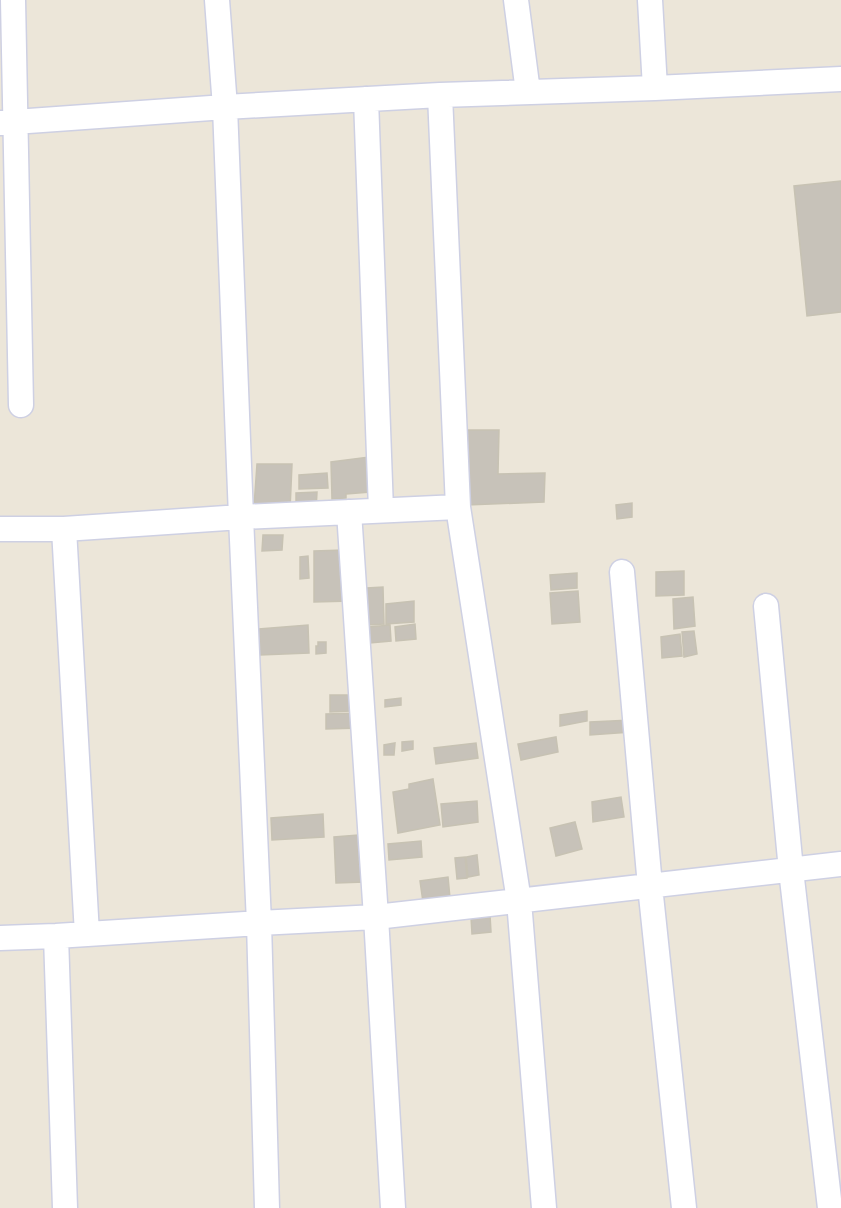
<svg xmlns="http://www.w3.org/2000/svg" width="841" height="1208" viewBox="0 0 841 1208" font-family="Barlow,sans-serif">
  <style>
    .building { fill: #c7c2b9; stroke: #c7c2b3; stroke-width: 1.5 }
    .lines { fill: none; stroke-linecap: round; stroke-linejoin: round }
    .minor-casing { stroke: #ced0e3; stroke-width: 27 }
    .minor { stroke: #fff; stroke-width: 24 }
  </style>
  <rect width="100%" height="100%" fill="#ece6d9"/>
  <path class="building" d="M841 181V312L807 316 794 186Z
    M466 430H499L498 474 545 473 544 502 467 505Z
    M369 457 370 492 346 494V498L332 499 331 462Z
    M257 464H292L290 510 254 507Z
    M327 473 328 488 299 489V475Z
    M317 492 316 511 296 512V493Z
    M632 503V517L617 519 616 505Z
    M263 535H283L282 550 262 551Z
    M344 550 351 601 314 602V551Z
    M308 556 309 578 300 579V557Z
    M684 571V595L656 596V572Z
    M577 573V588L551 590 550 575Z
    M383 587 384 624 368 625 367 588Z
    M578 591 580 622 552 624 550 593Z
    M693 597 695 626 674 629 673 599Z
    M414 601V622L386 624V604Z
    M415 624 416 639 396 641 395 627Z
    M308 625 309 653 260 655 259 629Z
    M390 625 391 641 370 643 369 627Z
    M694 631 697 654 684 657 682 632Z
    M680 634 682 656 662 658 661 637Z
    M318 642H326V653L316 654V646H318Z
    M330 695H351L350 711 330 712Z
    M401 698V705L385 707V700Z
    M587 711V721L560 726V715Z
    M360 713V728L326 729V714Z
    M631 720V732L590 735V722Z
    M556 737 558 752 521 760 518 744Z
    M413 741V749L402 751V742Z
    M395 743 394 755H384V745Z
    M476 743 478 758 436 764 434 748Z
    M433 779 440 825 398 833 393 792 409 789V784Z
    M621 797 624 817 593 822 592 802Z
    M477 801 478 822 443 827 441 804Z
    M323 814 324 837 272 840 271 818Z
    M575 822 582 849 556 856 550 828Z
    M358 835 359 864 365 863V882L336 883 334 837Z
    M421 841 422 857 389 860 388 844Z
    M477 855 479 875 468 877 466 857Z
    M465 857 467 878 457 879 455 858Z
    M448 877 450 898 423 902 420 881Z
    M490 915 491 932 472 934 471 917Z"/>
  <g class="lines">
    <defs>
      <path id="minor" d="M13 0 21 405
        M217 0 225 107 241 517 259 923 267 1208
        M516 0 528 92
        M650 0 655 88
        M440 95 458 507 519 901 544 1208
        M366 99 381 510
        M0 123 225 107 440 95 655 88 841 79
        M349 512 376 917 393 1208
        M0 529H64L241 517 458 507
        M64 529 87 934
        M622 572 650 886 684 1208
        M766 606 791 870 830 1208
        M56 936 65 1208
        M0 938 56 936 259 923 376 917 841 864"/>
    </defs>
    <use href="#minor" class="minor-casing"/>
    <use href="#minor" class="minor"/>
  </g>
</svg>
